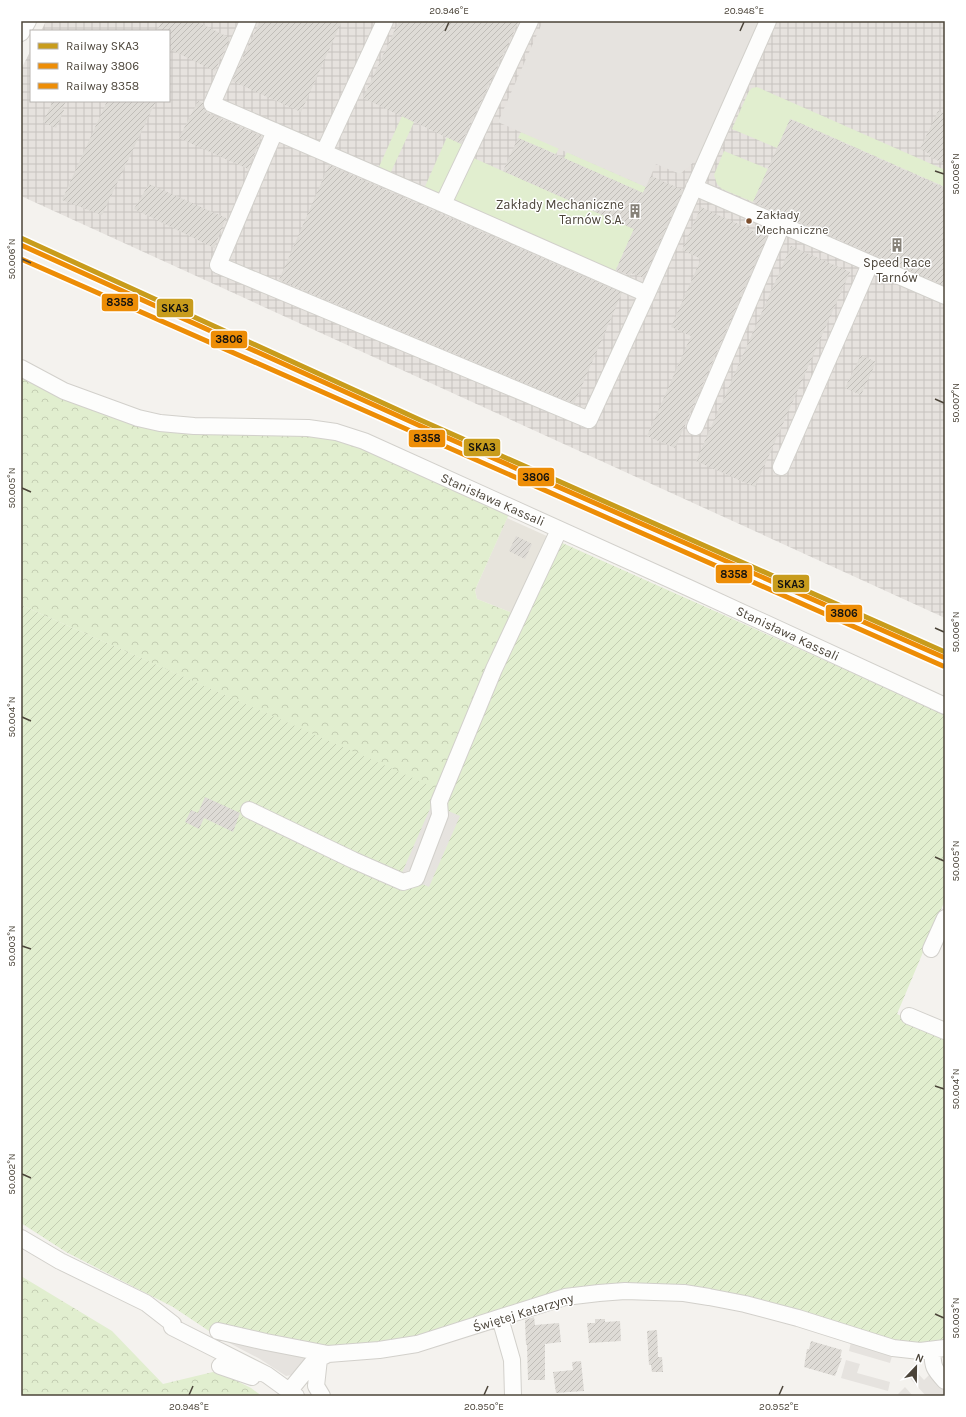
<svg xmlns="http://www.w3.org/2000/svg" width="966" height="1417" viewBox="0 0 966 1417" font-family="Karla,sans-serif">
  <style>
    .residential { fill: #e7e4dc }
    .industrial { fill: url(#industrial-grid) }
    .grass { fill: #e1eecf }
    .forest { fill: url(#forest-crowns) }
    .garden { fill: url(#garden-furrows) }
    .parking { fill: #e6e3df }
    .building { fill: url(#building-hatch) }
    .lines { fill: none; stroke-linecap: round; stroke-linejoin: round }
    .minor-casing { stroke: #d2d0cb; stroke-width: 18 }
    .minor { stroke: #fdfdfc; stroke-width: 16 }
    .rail-1-casing { stroke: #fff; stroke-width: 8 }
    .rail-2-casing { stroke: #fff; stroke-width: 8 }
    .rail-3-casing { stroke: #fff; stroke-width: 8 }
    .rail-1 { stroke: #c89c1c; stroke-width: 5 }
    .rail-2 { stroke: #ed8d06; stroke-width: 5 }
    .rail-3 { stroke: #ed8d06; stroke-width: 5 }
    .ticks { fill: none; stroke: #4b4439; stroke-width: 1.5 }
    .bus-dot { fill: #7a4b2a; stroke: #fff; stroke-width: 1.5 }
    .labels { text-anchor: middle; stroke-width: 3; stroke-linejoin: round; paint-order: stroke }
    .bus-label { font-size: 12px; fill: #4b4439; stroke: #fff; text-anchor: start }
    .poi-label { font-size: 13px; fill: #4b4439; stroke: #fff; text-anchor: end }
    .street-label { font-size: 13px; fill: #4b4439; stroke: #fff }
    .line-badge { stroke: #fff; stroke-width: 1.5 }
    .pale-badge-label { font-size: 11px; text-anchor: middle; font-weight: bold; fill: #111 }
    .neatline { fill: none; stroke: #4b4439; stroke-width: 1.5 }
    .ticks-label { font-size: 10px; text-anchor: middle; fill: #4b4439 }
  </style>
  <defs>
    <pattern id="industrial-grid" width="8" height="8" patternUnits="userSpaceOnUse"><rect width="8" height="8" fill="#e6e2de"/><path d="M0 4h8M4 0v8" fill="none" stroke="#c7c3bf"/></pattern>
    <pattern id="forest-crowns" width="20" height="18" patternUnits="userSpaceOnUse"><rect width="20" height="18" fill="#e1eecf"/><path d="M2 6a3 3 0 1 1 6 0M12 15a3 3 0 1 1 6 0" fill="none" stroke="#c3cdb2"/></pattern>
    <pattern id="garden-furrows" width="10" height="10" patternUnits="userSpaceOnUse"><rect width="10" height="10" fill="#e1eecf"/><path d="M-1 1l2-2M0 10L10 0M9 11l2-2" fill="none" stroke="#c3cdb2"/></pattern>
    <pattern id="building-hatch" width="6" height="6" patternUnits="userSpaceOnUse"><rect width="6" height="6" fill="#dedbd6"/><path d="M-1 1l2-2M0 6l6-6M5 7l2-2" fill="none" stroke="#c0bdb8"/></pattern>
  </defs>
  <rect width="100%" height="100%" fill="#f4f2ee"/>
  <path class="residential" d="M507 518 549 537 515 614 477 599 475 590Z"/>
  <path class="industrial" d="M46 21H945V618L21 196V69L31 50V101H169V31H41Z"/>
  <path class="grass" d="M757 87 945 170V187L791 119 777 148 732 129 749 91 752 88Z
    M402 116 414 122 390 174 378 169Z
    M521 132 559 148 556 154 518 138Z
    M447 137 464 145 440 199 423 191Z
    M724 151 768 169 753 202 722 189 717 184 714 175Z
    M567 152 646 187 643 193 564 158Z
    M469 156 634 229 614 274 449 203Z"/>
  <path class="forest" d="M21 373 130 421 338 437 509 514 475 590 477 599 515 614 438 790 21 605Z
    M21 1276 112 1331 163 1384 217 1371 251 1388 262 1396H21Z"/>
  <path class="garden" d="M549 537 945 714V900L897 1014 945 1037V1343L911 1346 622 1287 405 1339 340 1348 215 1335 173 1307 66 1252 21 1223V605L438 789Z"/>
  <path class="parking" d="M543 21H760L701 156 680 174 656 164 646 187 498 122Z
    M432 804 460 816 429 887 401 875Z
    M218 1337 312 1355 292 1375 286 1376 260 1359Z
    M851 1342 893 1353 890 1363 849 1351Z
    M846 1360 860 1364 857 1373 890 1382 888 1391 841 1378Z
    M913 1368 924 1380 931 1373 945 1388V1396H926L906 1374Z
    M905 1387 913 1396H900L898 1394Z"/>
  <path class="building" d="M162 21H196L230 38 215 71 169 49V31H157Z
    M260 21H342L301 112 232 81Z
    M399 21H519L461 144 363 98Z
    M53 101H66L62 109 64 110 56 128 43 122Z
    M107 101H156L102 215 62 200Z
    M198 101 203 103 204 109 208 113 262 136 248 169 179 138Z
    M938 111 945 114V164L928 156 930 154 920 149Z
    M790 119 945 188V286L753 202Z
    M518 138 643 193 651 176 683 190 644 278 631 273 630 276 616 270 634 229 503 171Z
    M329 165 622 293 574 404 279 280Z
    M149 184 226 218 214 248 134 209Z
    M701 207 767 237 675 448 647 436 691 336 671 327 701 259 682 250Z
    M791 246 850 272 755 487 696 461Z
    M861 355 876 362 861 395 845 388Z
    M516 536 532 544 525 559 509 551Z
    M205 797 240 813 233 832 204 818 199 829 185 822 191 810 198 813Z
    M534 1317 535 1325 559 1323 561 1342 545 1344V1380H528L527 1345H526L525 1320Z
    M595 1319H605V1322L620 1321 621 1341 589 1343 587 1323H595Z
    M657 1330 658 1357H662L663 1372H652L651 1365H649L647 1331Z
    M811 1341 842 1350 840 1358H842L835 1376 804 1367 807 1349H809Z
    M581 1361 584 1391 556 1393 553 1372 573 1370 572 1362Z"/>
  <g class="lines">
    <defs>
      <path id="minor" d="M248 21 212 104 443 204 647 294
        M21 33 28 21
        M275 131 218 265 589 420 647 294 768 21
        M324 152 385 21
        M694 187 945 296
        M443 204 530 21
        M21 368 64 391 138 418 160 423 194 426 308 428 336 432 364 441 689 588 945 706
        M695 427 782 225
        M781 467 870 264
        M249 810 353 860 403 882 416 878 440 815 439 802 494 669 559 530
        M931 949 945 918
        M909 1016 945 1031
        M21 1238 60 1261 146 1303 173 1324 172 1327 267 1375 296 1396
        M500 1318 512 1360 513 1396
        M218 1331 266 1342 328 1354 379 1350 417 1344 565 1297 599 1293 625 1291 684 1293 709 1297 745 1304 798 1318 893 1348 920 1351 945 1348
        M932 1350C933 1367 933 1368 945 1381
        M319 1359 316 1386 322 1396
        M220 1366 252 1377
        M290 1390 313 1362 328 1354"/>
    </defs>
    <use href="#minor" class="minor-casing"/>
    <use href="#minor" class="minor"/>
    <defs>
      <path id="rail-1" d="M21 238 418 419 945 652"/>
      <path id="rail-2" d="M21 245 416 424 943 657"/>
      <path id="rail-3" d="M21 259 943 666"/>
    </defs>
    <use href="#rail-1" class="rail-1-casing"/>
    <use href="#rail-2" class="rail-2-casing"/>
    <use href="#rail-3" class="rail-3-casing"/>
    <use href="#rail-1" class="rail-1"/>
    <use href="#rail-2" class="rail-2"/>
    <use href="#rail-3" class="rail-3"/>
  </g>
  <path class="ticks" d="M445 31 449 22M740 31 744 22M935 171 944 174M22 259 31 263M935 399 944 403M22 488 31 492M935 628 944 632M22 717 31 721M935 857 944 861M22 946 31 949M935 1086 944 1089M22 1174 31 1178M935 1314 944 1318M189 1395 193 1386M484 1395 488 1386M779 1395 783 1386"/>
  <defs>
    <symbol id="building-bare" viewBox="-9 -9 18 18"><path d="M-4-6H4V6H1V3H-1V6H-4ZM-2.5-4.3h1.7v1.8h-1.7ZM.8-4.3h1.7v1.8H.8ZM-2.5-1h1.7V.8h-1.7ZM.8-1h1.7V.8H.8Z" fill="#868178" stroke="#fff" stroke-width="2.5" paint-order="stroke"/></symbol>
  </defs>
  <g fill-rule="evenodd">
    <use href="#building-bare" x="625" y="201" width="20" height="20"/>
    <use href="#building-bare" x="887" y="235" width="20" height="20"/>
  </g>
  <circle class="bus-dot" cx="749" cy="221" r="3.5"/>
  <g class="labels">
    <g class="bus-label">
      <text x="756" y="219">Zakłady<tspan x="756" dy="15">Mechaniczne</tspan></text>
    </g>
    <g class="poi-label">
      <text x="624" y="209">Zakłady Mechaniczne<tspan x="624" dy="15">Tarnów S.A.</tspan></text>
      <text x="897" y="267" text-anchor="middle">Speed Race<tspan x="897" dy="15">Tarnów</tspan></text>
    </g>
    <g class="street-label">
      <text transform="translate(493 499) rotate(24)" y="5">Stanisława Kassali</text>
      <text transform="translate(788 633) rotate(25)" y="5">Stanisława Kassali</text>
      <text transform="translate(523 1312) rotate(-17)" y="5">Świętej Katarzyny</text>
    </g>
  </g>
  <g class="line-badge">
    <rect x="101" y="293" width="38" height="19" rx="4" fill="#ed8d06"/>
    <rect x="156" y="298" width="38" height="20" rx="4" fill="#c89c1c"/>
    <rect x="210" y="330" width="38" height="19" rx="4" fill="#ed8d06"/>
    <rect x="408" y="429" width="38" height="19" rx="4" fill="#ed8d06"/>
    <rect x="463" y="438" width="38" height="19" rx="4" fill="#c89c1c"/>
    <rect x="517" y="467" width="38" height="20" rx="4" fill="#ed8d06"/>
    <rect x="715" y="564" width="38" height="20" rx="4" fill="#ed8d06"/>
    <rect x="772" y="574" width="38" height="19" rx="4" fill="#c89c1c"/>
    <rect x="825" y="604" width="38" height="19" rx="4" fill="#ed8d06"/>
  </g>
  <g class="pale-badge-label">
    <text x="120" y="306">8358</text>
    <text x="175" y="312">SKA3</text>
    <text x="229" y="343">3806</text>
    <text x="427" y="442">8358</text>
    <text x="482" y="451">SKA3</text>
    <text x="536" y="481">3806</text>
    <text x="734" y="578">8358</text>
    <text x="791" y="588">SKA3</text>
    <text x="844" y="617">3806</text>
  </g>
  <rect width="966" height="1417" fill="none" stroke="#ffffff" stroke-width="44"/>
  <rect x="30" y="30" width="140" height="72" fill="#ffffff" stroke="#b7b4b0"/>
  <rect x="38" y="43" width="20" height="6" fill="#c89c1c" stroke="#b7b4b0"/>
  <text x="66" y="50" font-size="12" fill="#4b4439">Railway SKA3</text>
  <rect x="38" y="63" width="20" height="6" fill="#ed8d06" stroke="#b7b4b0"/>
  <text x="66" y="70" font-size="12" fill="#4b4439">Railway 3806</text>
  <rect x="38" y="83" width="20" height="6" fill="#ed8d06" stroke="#b7b4b0"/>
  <text x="66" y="90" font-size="12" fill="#4b4439">Railway 8358</text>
  <g transform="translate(916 1367) rotate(22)" stroke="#ffffff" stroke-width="3" paint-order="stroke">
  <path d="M0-3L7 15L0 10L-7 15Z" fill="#4b4439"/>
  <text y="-6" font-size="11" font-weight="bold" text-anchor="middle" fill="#4b4439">N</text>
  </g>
  <rect x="22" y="22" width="922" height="1373" class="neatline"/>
  <g class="ticks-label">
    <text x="449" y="14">20.946°E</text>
    <text x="744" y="14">20.948°E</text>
    <text transform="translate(955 174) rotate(-90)" y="4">50.008°N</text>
    <text transform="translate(11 259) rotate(-90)" y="4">50.006°N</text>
    <text transform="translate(955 403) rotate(-90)" y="4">50.007°N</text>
    <text transform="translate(11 488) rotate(-90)" y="4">50.005°N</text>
    <text transform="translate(955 632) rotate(-90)" y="4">50.006°N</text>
    <text transform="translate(11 717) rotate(-90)" y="4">50.004°N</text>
    <text transform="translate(955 861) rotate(-90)" y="4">50.005°N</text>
    <text transform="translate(11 946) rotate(-90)" y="4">50.003°N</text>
    <text transform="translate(955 1089) rotate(-90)" y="4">50.004°N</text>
    <text transform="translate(11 1174) rotate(-90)" y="4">50.002°N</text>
    <text transform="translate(955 1318) rotate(-90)" y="4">50.003°N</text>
    <text x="189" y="1410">20.948°E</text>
    <text x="484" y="1410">20.950°E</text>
    <text x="779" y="1410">20.952°E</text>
  </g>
</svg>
